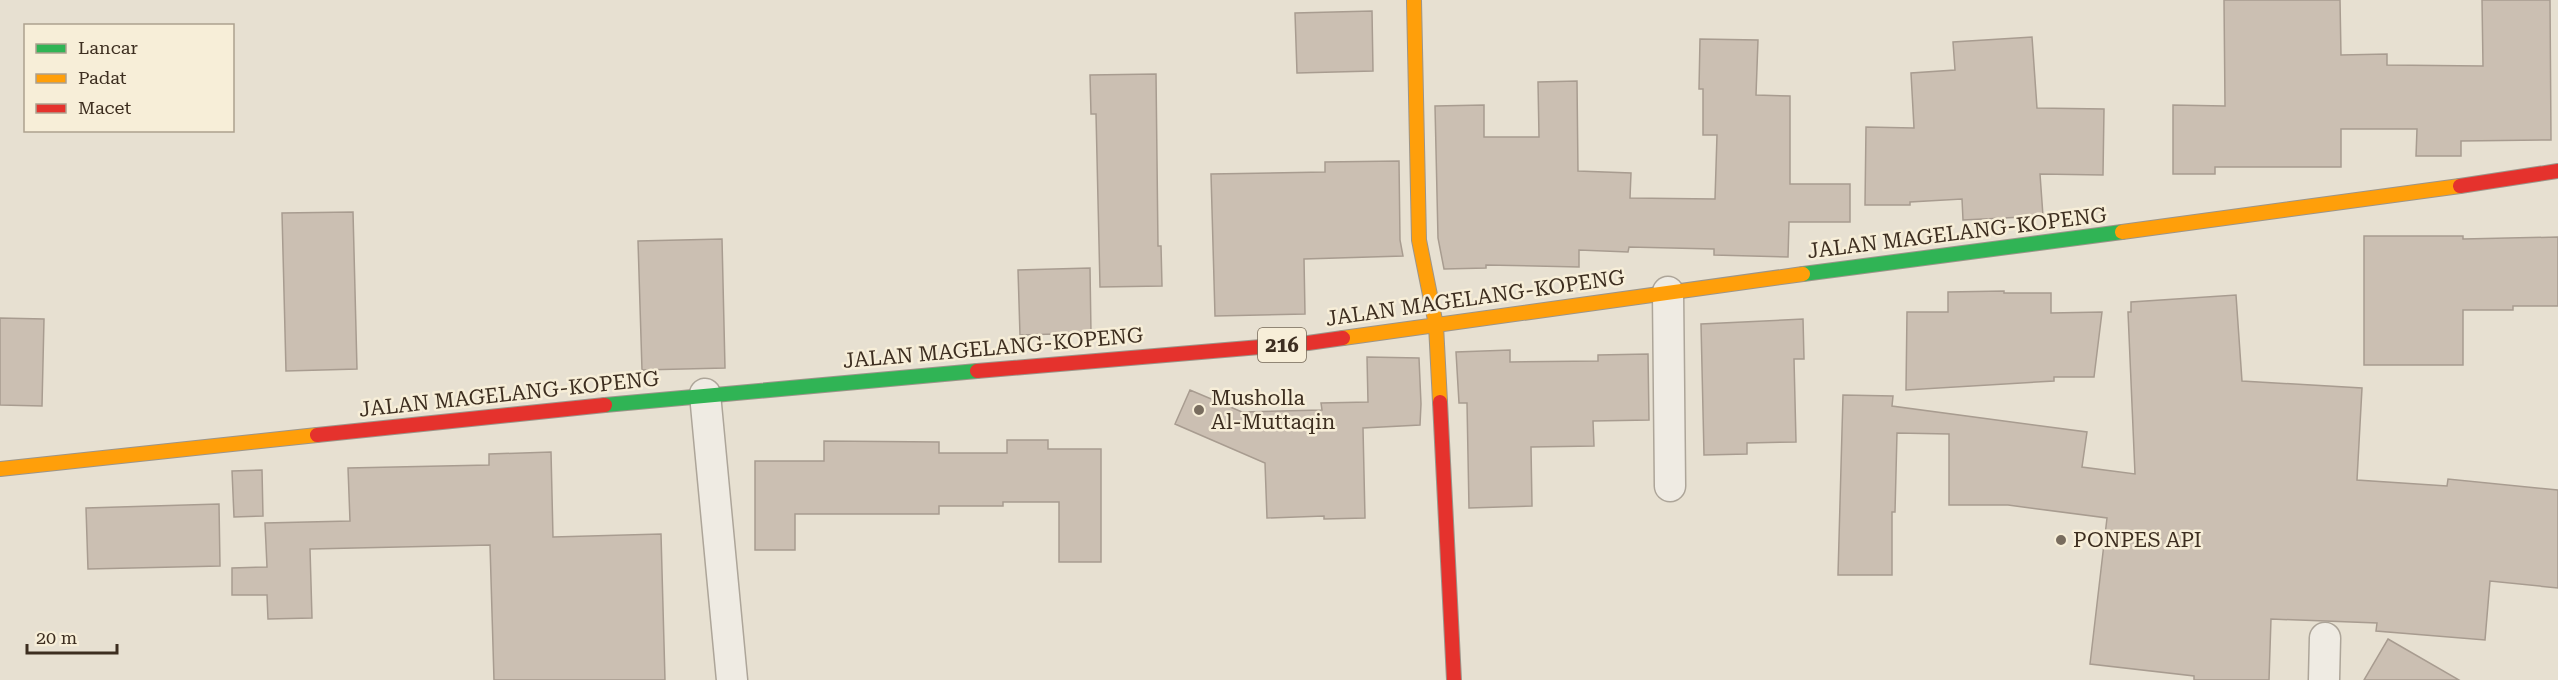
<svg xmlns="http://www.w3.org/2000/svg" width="2558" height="680" viewBox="0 0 2558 680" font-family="'Roboto Serif',serif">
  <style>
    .building { fill: #cbbfb2; stroke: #a89c90; stroke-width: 1.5 }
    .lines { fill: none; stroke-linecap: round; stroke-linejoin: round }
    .street-casing { stroke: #ada599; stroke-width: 33 }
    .fast-casing { stroke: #9c958a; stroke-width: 16 }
    .slow-casing { stroke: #9c958a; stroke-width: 16 }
    .jam-casing { stroke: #9c958a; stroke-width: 16 }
    .street { stroke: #efebe3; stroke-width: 30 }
    .fast { stroke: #30b455; stroke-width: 14 }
    .slow { stroke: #ff9f0a; stroke-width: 14 }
    .jam { stroke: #e5322d; stroke-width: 14 }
    .poi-dot { fill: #786c5e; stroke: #f7eed8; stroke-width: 2 }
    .labels { text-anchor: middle; stroke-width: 5; stroke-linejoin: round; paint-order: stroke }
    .shield { fill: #f7eed8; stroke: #756857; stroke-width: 1.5 }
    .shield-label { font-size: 20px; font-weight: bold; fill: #3d2e20 }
    .street-label { font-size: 21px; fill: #3d2e20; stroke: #f7eed8 }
    .poi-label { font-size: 21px; fill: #3d2e20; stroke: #f7eed8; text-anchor: start }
  </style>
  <rect width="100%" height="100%" fill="#e7e0d1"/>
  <path class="building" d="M2224 0H2340L2341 55 2387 54V65L2483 66 2482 0H2550L2551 140 2461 141V156H2416L2417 129H2341V167H2215V174H2173V105L2225 106Z
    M1372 11 1373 71 1297 73 1295 13Z
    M2032 37 2037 108 2104 109 2103 175 2040 174 2043 216 1963 220 1962 199 1910 202V205H1865L1866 127 1914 128 1911 73 1955 70 1953 42Z
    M1700 39 1758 40 1756 95 1790 96V184H1850V222H1789L1788 257 1714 255V249L1629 247 1628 252 1579 250V267L1486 265V268L1444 269 1438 238 1435 106 1484 105V137H1539L1538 82 1577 81 1578 171 1631 173 1630 198 1715 199 1717 135H1703V89H1699Z
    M1156 74 1158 246H1161L1162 286 1100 287 1096 114H1091L1090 75Z
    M1399 161 1400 240 1403 256 1304 259 1305 314 1215 316 1211 174 1325 172V162Z
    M353 212 357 369 286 371 282 213Z
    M2364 236H2463V239L2558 237V306H2513V310H2463V365H2364Z
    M722 239 725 368 642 370 638 241Z
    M1090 268 1091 333 1020 335 1018 270Z
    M2004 291V293H2051V313L2102 312 2094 377H2054V381L1906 390 1907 312H1948V292Z
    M2236 295 2242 381 2362 388 2357 480 2447 486 2448 479 2558 490V588L2490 581 2485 640 2376 631 2377 623 2271 619 2269 680H2194V676L2090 664 2107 518 2008 505H1949V434L1897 433 1895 512H1892V575H1838L1843 395 1893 396 1892 406 2087 432 2082 467 2135 474 2128 312H2131V302Z
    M0 318 44 319 42 406 0 405Z
    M1803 319 1804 359H1794L1796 442 1747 443V454L1704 455 1701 324Z
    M1510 350V362L1598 361V355L1648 354 1649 420 1593 421 1594 446 1531 447 1532 506 1469 508 1467 403H1459L1456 352Z
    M1367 357 1419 358 1421 404 1420 425 1363 428 1365 518 1324 519V516L1267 518 1265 463 1175 424 1190 390 1242 412 1322 410 1321 403 1368 402Z
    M1007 440H1048V449H1101V562H1059V502H1003V506H939V514H795V550H755V461H824V441L939 442V453H1007Z
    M551 452 553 537 661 534 665 680H494L490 545 310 549 312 618 268 619 267 595H232V568L267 567 265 523 350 521 348 468 489 465V454Z
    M262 470 263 516 234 517 232 471Z
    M219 504 220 566 88 569 86 508Z
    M2388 639 2459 680H2364Z"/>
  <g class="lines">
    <defs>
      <path id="street" d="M1668 292 1670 486
        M705 394 732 680
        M2324 680 2325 638"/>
      <path id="fast" d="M1803 274 2122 232
        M605 405 977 371"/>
      <path id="slow" d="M1414 0 1419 240 1436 325 1440 402
        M2122 232 2460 186
        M1343 338 1803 274
        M0 469 317 435"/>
      <path id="jam" d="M2460 186 2558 171
        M977 371 1308 343 1343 338
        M1440 402 1454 680
        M317 435 605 405"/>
    </defs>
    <use href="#street" class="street-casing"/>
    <use href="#fast" class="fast-casing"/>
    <use href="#slow" class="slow-casing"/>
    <use href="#jam" class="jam-casing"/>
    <use href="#street" class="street"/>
    <use href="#fast" class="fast"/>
    <use href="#slow" class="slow"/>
    <use href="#jam" class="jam"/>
  </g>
  <g class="poi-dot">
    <circle cx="1199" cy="410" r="6"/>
    <circle cx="2061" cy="540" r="6"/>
  </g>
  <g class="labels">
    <rect class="shield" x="1258" y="328" width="48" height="34" rx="4.5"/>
    <g class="shield-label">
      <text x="1282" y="352">216</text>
    </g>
    <g class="street-label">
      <text transform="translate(1957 233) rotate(-7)" y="7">JALAN MAGELANG-KOPENG</text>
      <text transform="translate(1475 298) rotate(-8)" y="7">JALAN MAGELANG-KOPENG</text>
      <text transform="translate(993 348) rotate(-5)" y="7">JALAN MAGELANG-KOPENG</text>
      <text transform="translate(509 394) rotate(-6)" y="7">JALAN MAGELANG-KOPENG</text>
    </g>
    <g class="poi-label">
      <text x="1211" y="405">Musholla<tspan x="1211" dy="24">Al-Muttaqin</tspan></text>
      <text x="2073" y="547">PONPES API</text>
    </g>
  </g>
  <rect x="24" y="24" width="210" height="108" fill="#f7eed8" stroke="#ada18e" stroke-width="1.5"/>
  <rect x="36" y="44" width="30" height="9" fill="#30b455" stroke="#ada18e" stroke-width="1.5"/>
  <text x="78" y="54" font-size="18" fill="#3d2e20">Lancar</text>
  <rect x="36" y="74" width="30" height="9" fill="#ff9f0a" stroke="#ada18e" stroke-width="1.5"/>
  <text x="78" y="84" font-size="18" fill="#3d2e20">Padat</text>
  <rect x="36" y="104" width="30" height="9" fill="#e5322d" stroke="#ada18e" stroke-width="1.5"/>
  <text x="78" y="114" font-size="18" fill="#3d2e20">Macet</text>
  <path d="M27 644v9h90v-9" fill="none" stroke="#3d2e20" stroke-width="3"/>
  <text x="36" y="644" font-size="18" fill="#3d2e20" stroke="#f7eed8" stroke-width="4.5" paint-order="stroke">20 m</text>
</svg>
